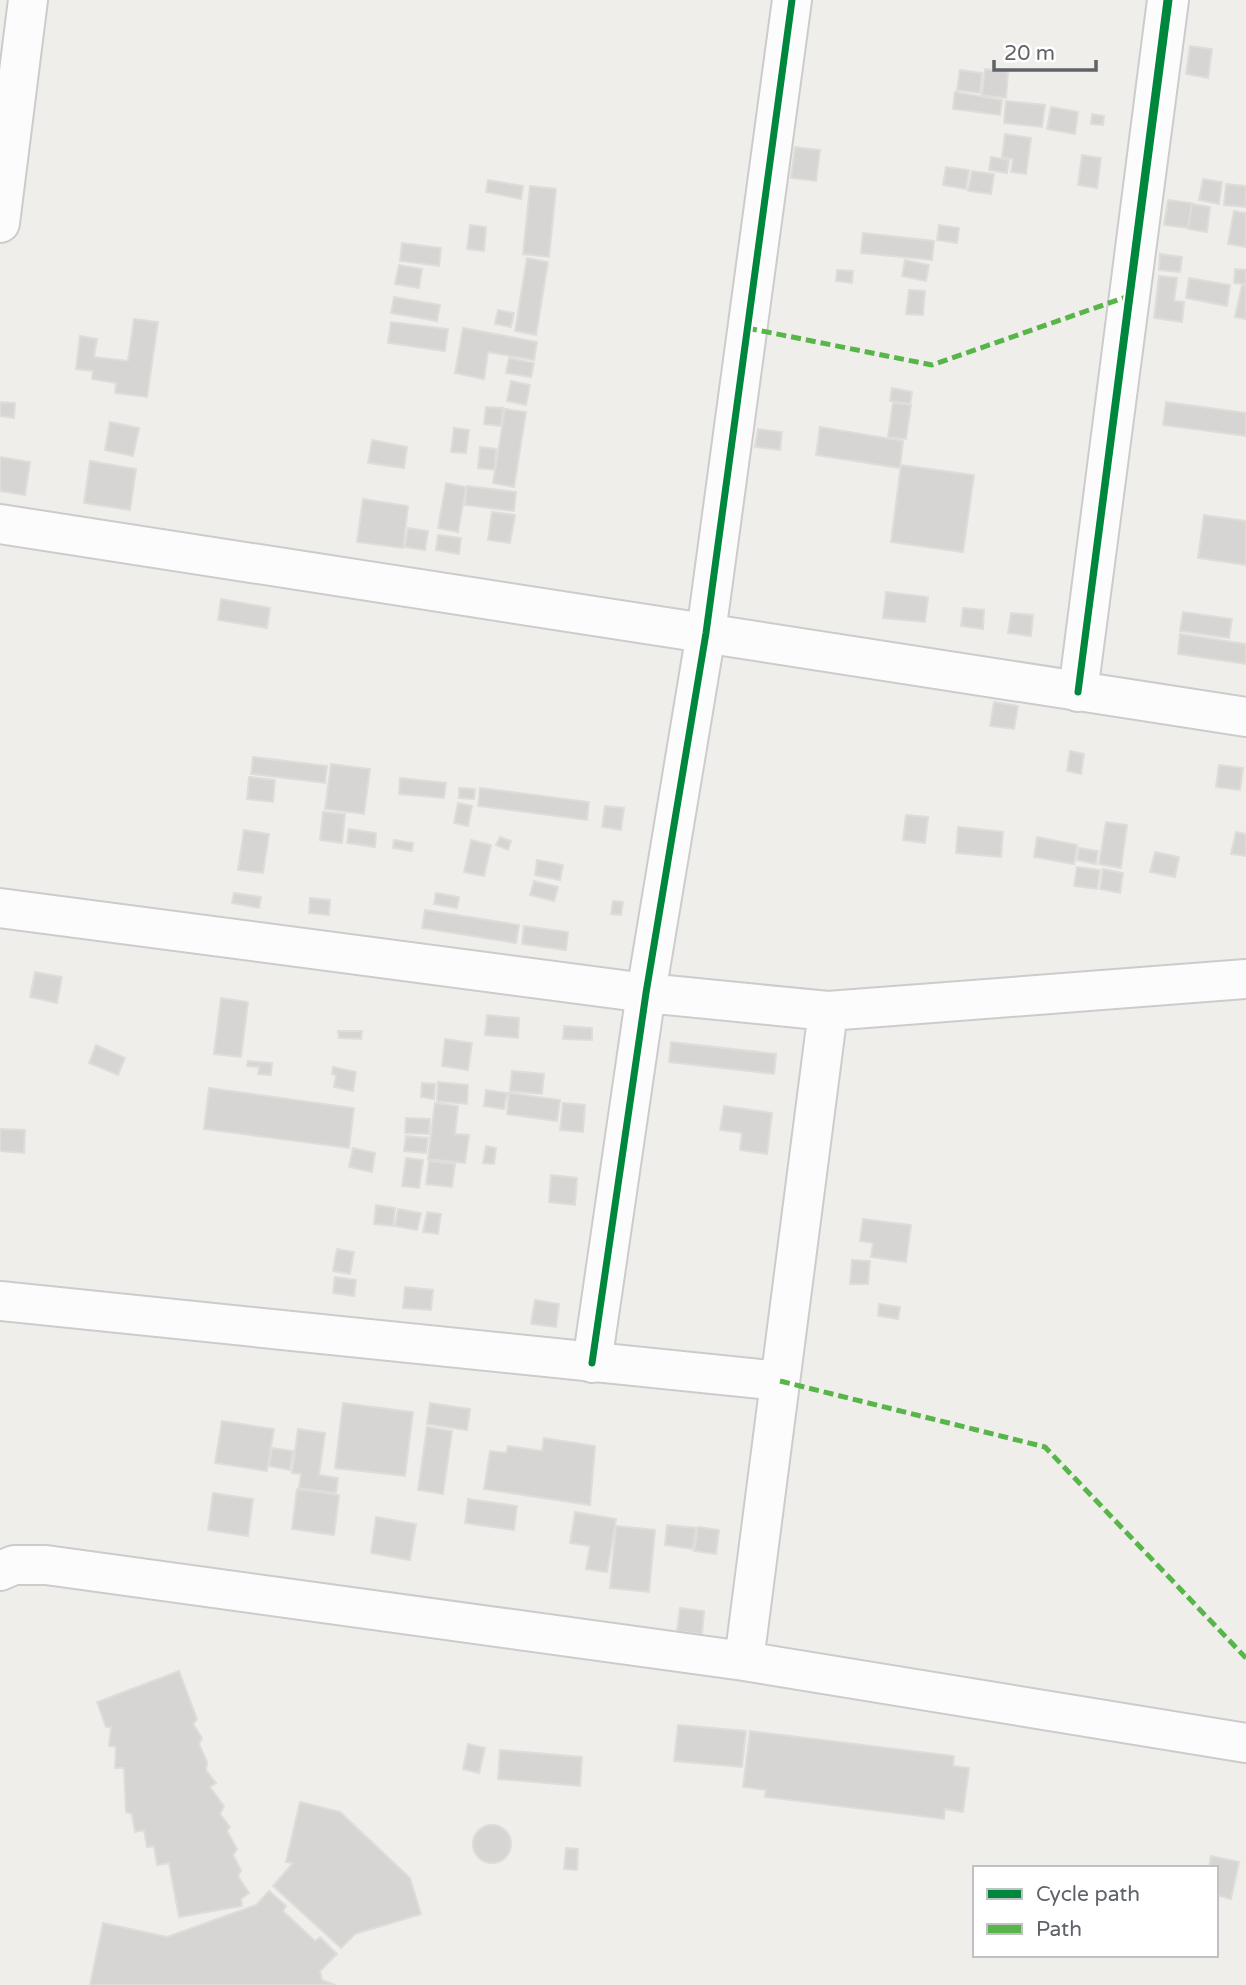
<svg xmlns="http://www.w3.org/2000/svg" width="1246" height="1985" viewBox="0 0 1246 1985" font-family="'Varela Round',sans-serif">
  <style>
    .building { fill: #d6d5d3; stroke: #deddd9; stroke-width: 2 }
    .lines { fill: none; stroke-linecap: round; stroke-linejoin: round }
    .street-casing { stroke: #cbcccc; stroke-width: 42 }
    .street { stroke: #fdfcfc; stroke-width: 38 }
    .quiet { stroke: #58b549; stroke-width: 5; stroke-dasharray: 10 5; stroke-linecap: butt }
    .cycleway-casing { stroke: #fff; stroke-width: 11 }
    .cycleway { stroke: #00873e; stroke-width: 7 }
  </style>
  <rect width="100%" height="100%" fill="#efeeea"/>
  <path class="building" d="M1190 46 1212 49 1208 78 1186 74Z
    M985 69 1008 72 1006 98 982 95Z
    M960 70 982 73 980 93 957 90Z
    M955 92 1002 100 1000 115 953 109Z
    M1006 101 1045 105 1042 127 1004 123Z
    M1051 107 1078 112 1075 134 1047 129Z
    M1092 114 1104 116 1103 125 1091 124Z
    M1005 134 1031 138 1026 174 1011 172 1013 159 1002 157Z
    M795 147 820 150 816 181 791 178Z
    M1082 155 1101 158 1097 188 1078 185Z
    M991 157 1009 160 1007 173 989 170Z
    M946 167 969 170 966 189 943 185Z
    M972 171 994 174 991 194 968 191Z
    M1203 179 1222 182 1219 204 1199 200Z
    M488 180 523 186 521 199 486 192Z
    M1226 184 1246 186V207L1224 205Z
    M530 186 556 189 549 257 523 254Z
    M1168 200 1192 203 1188 228 1164 225Z
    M1192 204 1210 207 1207 232 1188 229Z
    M1234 211 1246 213V247L1228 244Z
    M470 225 486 227 484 251 467 249Z
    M939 225 959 228 957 243 937 240Z
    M863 233 934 241 932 260 861 253Z
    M402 243 441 248 439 266 400 261Z
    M1160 254 1182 257 1180 272 1159 270Z
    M527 258 548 262 536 335 515 331Z
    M905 260 929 265 926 281 902 276Z
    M399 265 422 269 419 288 395 284Z
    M1235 269 1246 270V284L1234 283Z
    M837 270 853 271 852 283 836 281Z
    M1159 276 1177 278 1174 301 1184 302 1182 322 1154 318Z
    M1189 278 1230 285 1227 306 1186 298Z
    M1242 285 1246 286V319L1235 317Z
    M909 290 925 291 923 315 906 314Z
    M394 297 440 305 437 321 391 313Z
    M498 310 514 313 511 327 495 324Z
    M134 319 158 322 147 397 115 393 116 383 92 379 93 371 76 369 80 336 97 339 94 357 128 361Z
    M391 322 448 329 445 351 388 343Z
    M463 328 537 342 534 360 488 352 484 379 455 373Z
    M509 358 534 363 531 377 506 373Z
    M511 381 530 385 526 405 507 401Z
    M892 388 912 392 910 404 890 401Z
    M0 402 15 403 14 418 0 416Z
    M1166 402 1246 413V436L1163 425Z
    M893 403 911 405 906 439 888 437Z
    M486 407 503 408 501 426 484 424Z
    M505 409 526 412 514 487 493 483Z
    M110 422 139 428 133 456 105 450Z
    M820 427 903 441 900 468 816 455Z
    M454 428 469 430 466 453 451 452Z
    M758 429 782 432 780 450 755 447Z
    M372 440 407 447 404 468 368 463Z
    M480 447 496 449 495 470 478 468Z
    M0 457 30 462 25 495 0 491Z
    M90 461 136 469 130 510 84 503Z
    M901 465 974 475 963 552 891 542Z
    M446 483 466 487 458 532 438 528Z
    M467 486 516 492 514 511 465 505Z
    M363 499 408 506 403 548 357 542Z
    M492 512 515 515 510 543 488 540Z
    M1204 515 1246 521V565L1198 558Z
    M408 528 428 531 425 550 405 547Z
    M438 535 461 538 459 554 436 550Z
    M886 592 928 597 925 622 883 618Z
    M221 599 270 608 267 628 218 620Z
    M963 608 984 610 983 629 961 626Z
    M1183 612 1232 619 1229 638 1180 631Z
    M1011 613 1033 615 1031 636 1008 633Z
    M1180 634 1246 644V664L1178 654Z
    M994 702 1018 706 1014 729 990 726Z
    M1070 751 1084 754 1081 774 1067 771Z
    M253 757 327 766 325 783 251 774Z
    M331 764 370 769 364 814 325 809Z
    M1219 765 1243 768 1240 790 1216 787Z
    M249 777 275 780 273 802 247 799Z
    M400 778 446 783 444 798 399 794Z
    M459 788 475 789 474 799 459 798Z
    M480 788 589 802 587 820 478 806Z
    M458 803 472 806 468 826 454 823Z
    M605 806 624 808 621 830 602 827Z
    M323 812 345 814 342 843 320 840Z
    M906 815 928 817 925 843 903 840Z
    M1106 822 1127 825 1121 868 1099 864Z
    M958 827 1003 832 1001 857 956 853Z
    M349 829 376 833 375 847 347 843Z
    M244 830 269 834 263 873 238 870Z
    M1236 832 1246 834V856L1231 854Z
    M500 837 511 841 508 850 496 845Z
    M1037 837 1077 845 1074 864 1034 857Z
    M394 840 413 843 412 851 393 848Z
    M471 840 491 845 484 876 464 872Z
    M1079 848 1098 851 1096 864 1077 860Z
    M1155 852 1179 857 1175 877 1150 872Z
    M537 860 563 865 560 880 535 875Z
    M1077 867 1100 870 1097 889 1074 886Z
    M1103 869 1123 873 1120 893 1100 889Z
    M534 881 558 887 554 901 530 895Z
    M234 893 261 897 259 908 232 903Z
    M436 893 459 897 457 908 434 904Z
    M310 898 330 900 329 915 309 913Z
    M613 901 623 902 621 915 611 914Z
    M425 910 519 925 516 943 422 928Z
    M524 926 568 932 566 950 522 944Z
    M35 972 62 977 57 1003 30 997Z
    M221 998 248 1002 241 1057 214 1054Z
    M487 1015 519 1018 518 1038 485 1035Z
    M564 1026 592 1028V1040L563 1039Z
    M338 1031H362L361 1039 339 1038Z
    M445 1039 472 1043 468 1070 442 1066Z
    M671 1042 776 1054 774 1074 669 1062Z
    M96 1045 125 1058 118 1075 89 1063Z
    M248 1061 272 1063 271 1075 258 1074 259 1067 247 1066Z
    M333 1067 356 1072 353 1091 334 1087 336 1075 332 1074Z
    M512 1071 544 1074 542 1094 510 1091Z
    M438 1082 468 1085 467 1104 437 1101Z
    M422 1083 435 1084 434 1099 421 1097Z
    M209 1088 354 1108 349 1148 204 1129Z
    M486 1090 507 1093 504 1109 484 1106Z
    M509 1093 560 1100 557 1121 507 1114Z
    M435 1103 458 1106 455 1134 469 1135 465 1163 428 1159Z
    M563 1103 585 1105 583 1132 560 1130Z
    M724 1106 772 1113 767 1154 740 1150 742 1133 720 1130Z
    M406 1118 430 1119 429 1134 405 1133Z
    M0 1129 25 1130 24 1153 0 1151Z
    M406 1136 428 1138 426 1153 404 1151Z
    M486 1146 496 1148 494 1164 483 1163Z
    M353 1148 375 1153 372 1172 349 1167Z
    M406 1158 423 1160 419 1188 402 1186Z
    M429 1161 455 1164 452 1187 426 1184Z
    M551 1175 577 1178 575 1205 549 1202Z
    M376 1205 395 1208 393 1226 374 1224Z
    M398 1209 421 1213 417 1230 395 1226Z
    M427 1212 441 1214 438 1234 423 1232Z
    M863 1219 911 1225 906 1262 871 1257 873 1243 860 1241Z
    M337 1249 354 1252 350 1274 333 1271Z
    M852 1260 870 1261 868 1284H850Z
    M335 1277 356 1280 354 1296 333 1293Z
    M405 1287 433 1290 431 1310 403 1308Z
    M535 1300 559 1304 556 1327 531 1324Z
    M879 1304 900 1307 898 1319 878 1316Z
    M343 1403 413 1412 405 1476 335 1468Z
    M430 1403 470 1409 467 1430 427 1424Z
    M222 1421 274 1429 267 1471 215 1463Z
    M427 1427 452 1431 443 1494 418 1490Z
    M298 1429 325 1433 319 1475 338 1478 336 1493 299 1488 301 1474 292 1473Z
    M544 1438 595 1446 590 1505 484 1489 490 1451 506 1453 508 1446 542 1451Z
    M272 1448 293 1451 290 1470 269 1466Z
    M297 1489 339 1495 334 1535 292 1529Z
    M213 1493 253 1499 248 1536 208 1530Z
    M468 1499 517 1506 514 1530 465 1523Z
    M575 1512 616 1519 607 1572 586 1569 590 1546 570 1543Z
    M376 1517 416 1524 410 1560 371 1553Z
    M667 1525 696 1528 693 1549 665 1545Z
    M616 1526 655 1530 649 1592 610 1588Z
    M698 1527 719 1530 716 1554 694 1551Z
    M680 1608 704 1611 702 1634 677 1631Z
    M179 1671 197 1719 193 1724 202 1738 199 1744 207 1762 206 1770 216 1783 210 1787 224 1806 220 1814 230 1827 227 1831 237 1849 233 1855 241 1870 238 1876 249 1893 241 1899 242 1906 179 1917 169 1863 157 1865 154 1846 147 1847 144 1830 135 1832 132 1814 126 1812 124 1768H115L116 1747 109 1746 111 1727H106L97 1702Z
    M678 1725 746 1731 742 1767 674 1761Z
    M750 1731 954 1756 953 1766 969 1768 963 1812 945 1809 944 1819 765 1797 766 1790 743 1787Z
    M468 1744 485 1748 479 1773 463 1769Z
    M500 1750 582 1757 580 1786 498 1779Z
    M300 1802 340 1812 410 1878 421 1914 355 1934 341 1948 273 1886 293 1863 286 1862Z
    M473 1844a19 19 0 1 1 38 0a19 19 0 1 1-38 0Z
    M566 1848 578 1849 577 1870 564 1869Z
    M1211 1856 1239 1862 1231 1899 1216 1895V1868H1209Z
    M269 1891 286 1906 283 1911 315 1941 320 1937 337 1954 320 1971 322 1980 335 1985H90L103 1923 167 1937 256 1905Z"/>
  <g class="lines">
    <defs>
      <path id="street" d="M1167 0 1078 692 1169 0
        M0 223 28 0
        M0 524 1246 717
        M0 908 646 993 828 1011 1246 979
        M0 1301 780 1381
        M592 1363 646 993 706 633 792 0
        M0 1571 14 1565H46L744 1661 1246 1743
        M744 1661 828 1011"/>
    </defs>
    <use href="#street" class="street-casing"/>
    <use href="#street" class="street"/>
    <path class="quiet" d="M747 328 932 365 1129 296
      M780 1381 1045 1447 1246 1658"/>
    <defs>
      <path id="cycleway" d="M1167 0 1078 692 1169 0
        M592 1363 646 993 706 633 792 0"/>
    </defs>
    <use href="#cycleway" class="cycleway-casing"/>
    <use href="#cycleway" class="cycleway"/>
  </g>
  <rect x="973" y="1866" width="245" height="91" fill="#ffffff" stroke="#bfc1c3" stroke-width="2"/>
  <rect x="987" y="1889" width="35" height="10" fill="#00873e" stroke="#bfc1c3" stroke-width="2"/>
  <text x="1036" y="1901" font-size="21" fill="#5f6368">Cycle path</text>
  <rect x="987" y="1924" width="35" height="10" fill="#58b549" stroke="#bfc1c3" stroke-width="2"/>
  <text x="1036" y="1936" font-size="21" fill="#5f6368">Path</text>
  <path d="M994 60v10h102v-10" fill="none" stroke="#5f6368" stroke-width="3.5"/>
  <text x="1004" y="60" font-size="21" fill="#5f6368" stroke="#ffffff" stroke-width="5" paint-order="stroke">20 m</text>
</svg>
